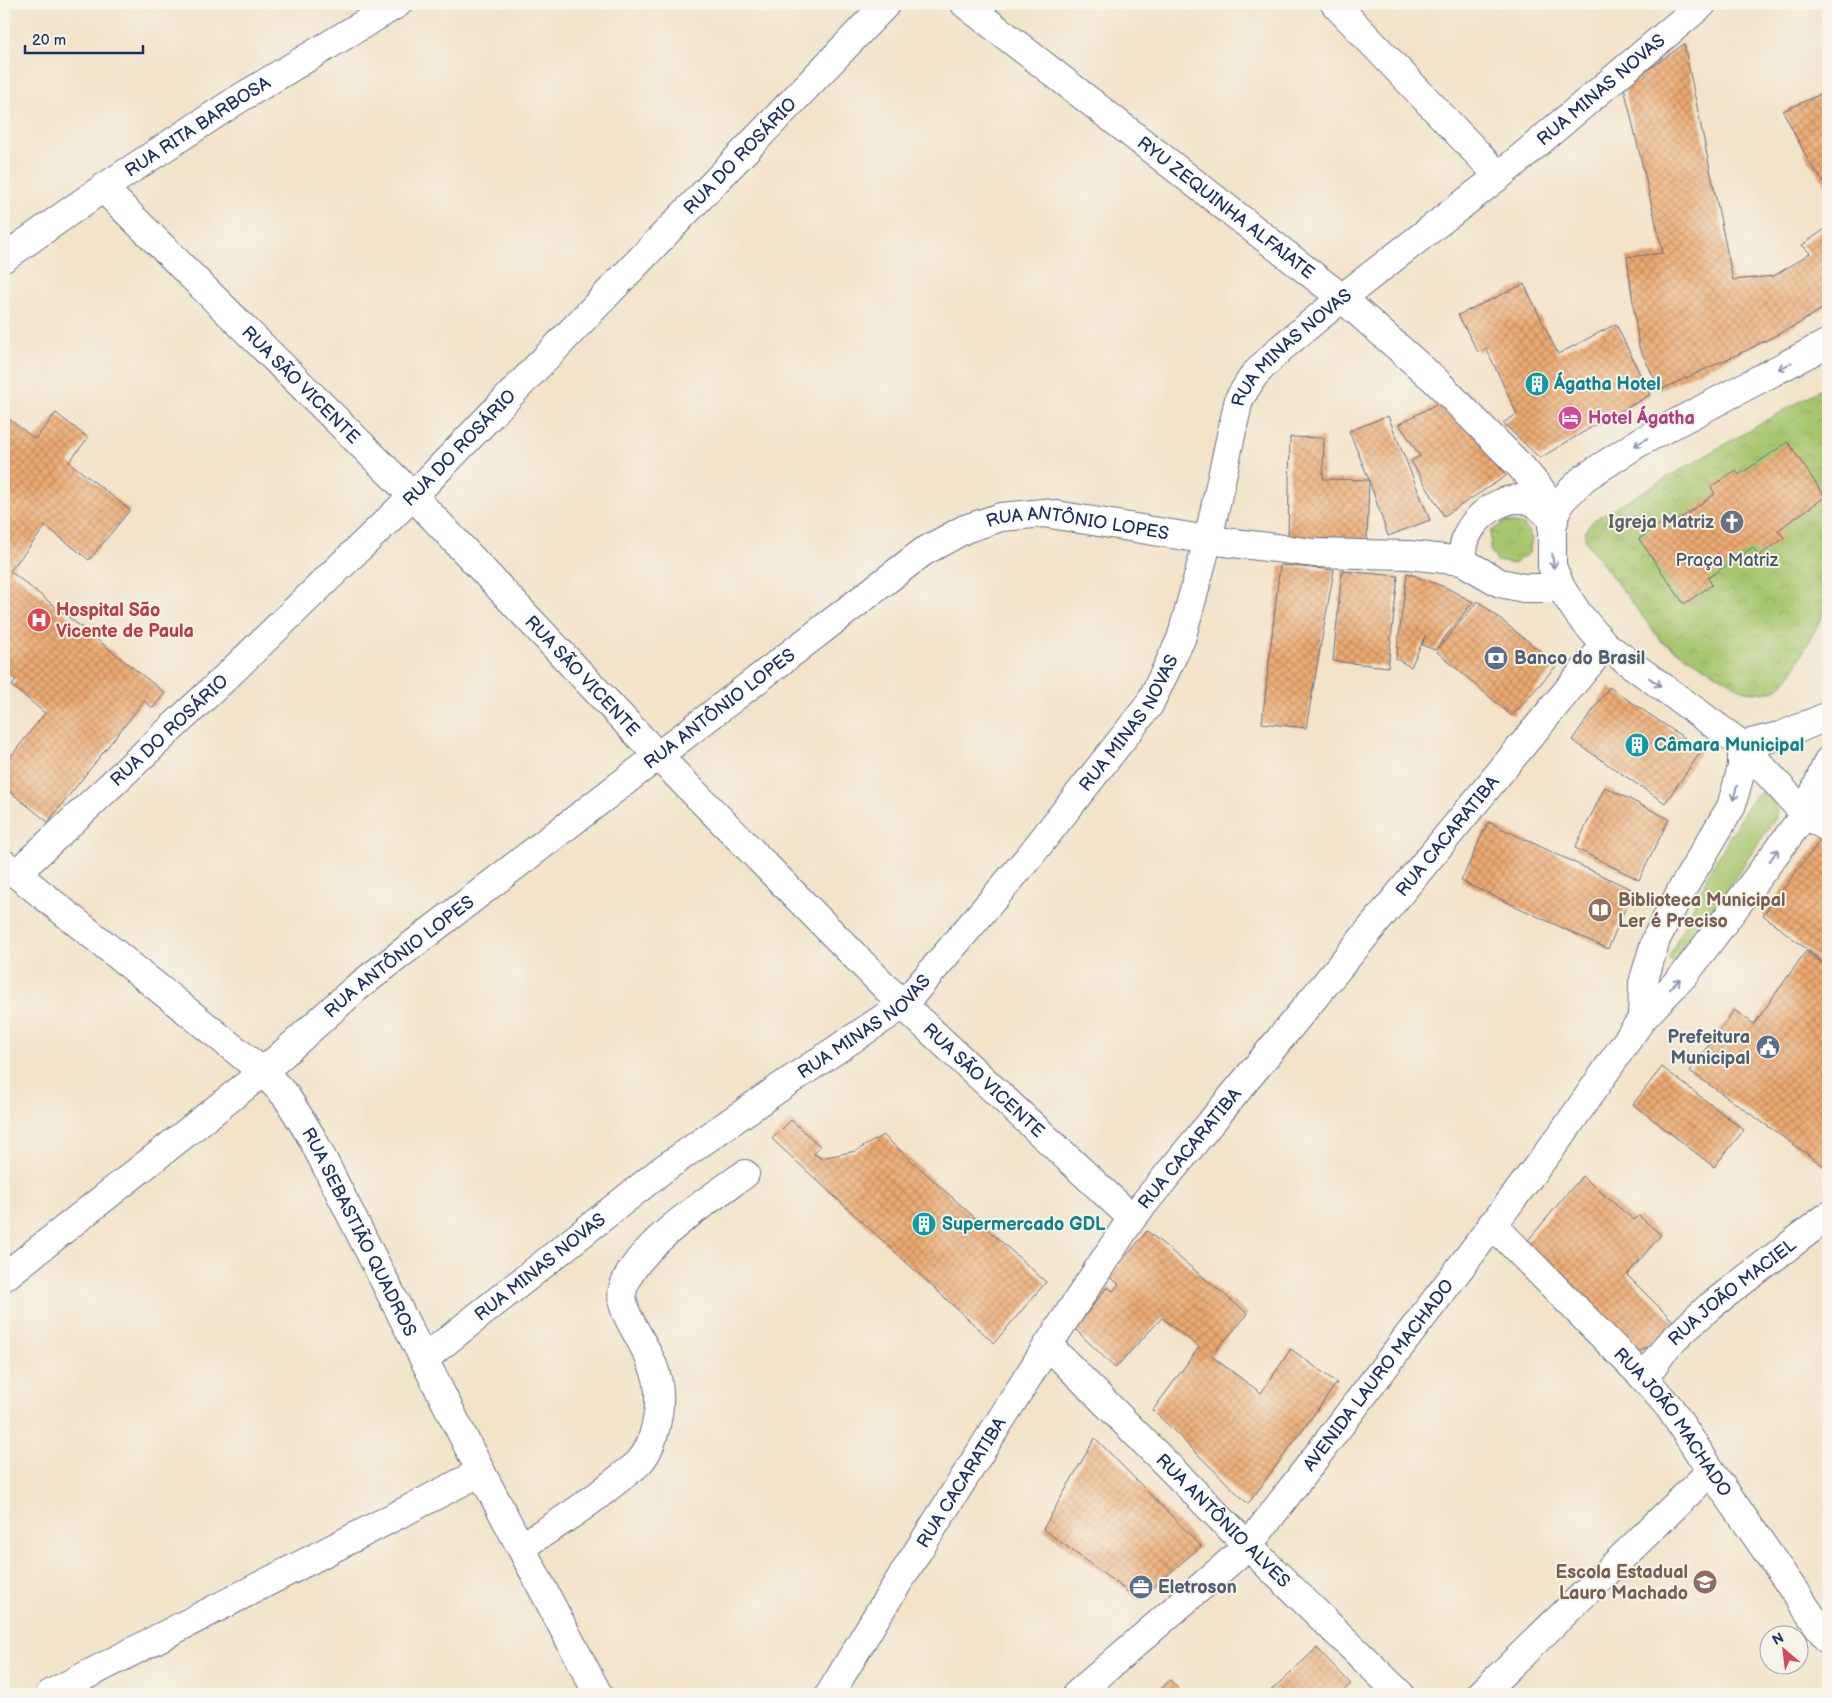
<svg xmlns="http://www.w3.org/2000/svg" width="1832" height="1698" viewBox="0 0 1832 1698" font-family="'Balsamiq Sans',sans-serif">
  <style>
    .park { fill: url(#park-crowns); stroke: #617a66 }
    .garden { fill: #a7c66e; stroke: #617a66 }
    .building { fill: url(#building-cross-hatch) }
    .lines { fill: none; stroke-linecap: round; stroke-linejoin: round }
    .minor-casing { stroke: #666e83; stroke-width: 30 }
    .minor { stroke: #fff; stroke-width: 28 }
    .oneway { stroke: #8d97ae }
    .labels { text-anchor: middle; stroke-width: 4; stroke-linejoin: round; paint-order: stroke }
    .street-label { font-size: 18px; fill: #1b2f5e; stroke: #f7f3e8 }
    .culture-label { font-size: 18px; font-weight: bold; fill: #0d838f; stroke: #f7f3e8; text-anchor: start }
    .hotel-label { font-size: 18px; font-weight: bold; fill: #b23c85; stroke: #f7f3e8; text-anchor: start }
    .worship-label { font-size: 18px; font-weight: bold; fill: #5b616d; stroke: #f7f3e8; text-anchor: end }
    .park-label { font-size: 18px; fill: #3e5562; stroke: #f7f3e8 }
    .health-label { font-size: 18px; font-weight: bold; fill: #be3a42; stroke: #f7f3e8; text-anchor: start }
    .service-label { font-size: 18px; font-weight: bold; fill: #4e5e75; stroke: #f7f3e8; text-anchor: start }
    .education-label { font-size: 18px; font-weight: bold; fill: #785e54; stroke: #f7f3e8; text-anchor: start }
  </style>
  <defs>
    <pattern id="park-crowns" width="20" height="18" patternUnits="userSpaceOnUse" patternTransform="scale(1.25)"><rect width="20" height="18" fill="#a7c66e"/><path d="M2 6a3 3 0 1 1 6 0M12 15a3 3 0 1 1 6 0" fill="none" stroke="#8faa62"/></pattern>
    <pattern id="building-cross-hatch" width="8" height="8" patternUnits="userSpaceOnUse" patternTransform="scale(1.25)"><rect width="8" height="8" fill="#edaa71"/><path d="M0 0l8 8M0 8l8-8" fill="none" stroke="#bf8b60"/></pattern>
  </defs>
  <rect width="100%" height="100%" fill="#f7f3e8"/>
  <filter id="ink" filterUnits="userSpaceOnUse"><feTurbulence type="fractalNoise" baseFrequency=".02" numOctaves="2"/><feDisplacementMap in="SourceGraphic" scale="10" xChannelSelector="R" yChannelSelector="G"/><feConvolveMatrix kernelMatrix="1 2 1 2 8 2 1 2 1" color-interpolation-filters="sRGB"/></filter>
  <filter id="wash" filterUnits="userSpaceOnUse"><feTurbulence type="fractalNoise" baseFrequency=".0096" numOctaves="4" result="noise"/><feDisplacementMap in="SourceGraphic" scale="20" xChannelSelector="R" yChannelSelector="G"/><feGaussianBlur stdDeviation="1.12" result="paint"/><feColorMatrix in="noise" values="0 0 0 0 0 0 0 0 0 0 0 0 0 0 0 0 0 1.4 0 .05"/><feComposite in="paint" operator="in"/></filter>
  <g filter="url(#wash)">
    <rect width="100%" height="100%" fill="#f2e3c9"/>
    <path class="park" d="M1828 385V607L1789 678 1777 689 1765 693 1745 691 1661 641 1586 542C1583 531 1587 527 1595 519Z
      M1506 521 1524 525 1532 538 1529 553 1514 564 1497 561 1490 550 1491 531Z"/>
    <path class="garden" d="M1762 792 1771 797 1779 805 1777 816 1691 942 1677 961 1673 962 1669 960 1671 953 1712 867 1753 798Z"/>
    <g id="blocks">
      <path class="building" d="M1684 44 1733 280 1774 276 1810 253 1802 245 1828 227V305L1798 324 1747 350 1660 390 1639 347 1627 257 1663 253 1624 87Z
        M1821 94 1828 108V188L1808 160 1783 111Z
        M1524 284 1558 354 1616 324 1650 395 1592 427 1540 458 1503 423 1517 414 1486 348 1478 352 1458 315Z
        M1442 401 1472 429 1506 476 1444 516 1411 461 1420 456 1399 424Z
        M56 413 88 438 69 462 130 510 89 560 46 526 10 571 165 693 153 708 144 701 48 822 4 787V765L45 713 12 686 16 680 4 670V415L35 439Z
        M1388 416 1430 520 1388 536 1368 477 1349 431Z
        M1290 437 1324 438 1323 479 1369 480 1367 540 1288 538Z
        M1788 442 1825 497 1778 530 1784 538 1759 556 1753 547 1708 578 1712 585 1684 604 1639 539 1667 519 1671 525 1715 494 1711 487 1736 470 1739 475Z
        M1280 565 1334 570 1306 728 1262 723Z
        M1342 571 1398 576 1388 667 1333 661Z
        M1407 573 1447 588 1473 602 1435 650 1422 645 1425 636 1411 667 1396 659Z
        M1478 601 1557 665 1512 716 1436 651Z
        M1609 687 1702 750 1665 803 1572 740Z
        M1605 787 1669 819 1639 880 1575 848Z
        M1488 822 1633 890 1608 949 1461 881Z
        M1825 834 1828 836V966L1763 915Z
        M1806 951 1828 967V1169L1690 1071 1734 1010 1754 1024Z
        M1662 1067 1744 1130 1714 1167 1633 1104Z
        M791 1120 820 1146 814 1154 821 1158 856 1151 883 1135 1046 1282 994 1343 772 1139Z
        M1582 1176 1634 1220 1639 1216 1661 1235 1627 1275 1675 1323 1652 1345 1643 1350 1636 1352 1525 1244Z
        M1147 1231 1248 1314 1211 1356 1261 1393 1291 1349 1337 1383 1248 1504 1153 1410 1199 1347 1162 1318 1115 1368 1075 1329 1107 1287 1113 1291 1119 1284 1109 1277Z
        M1095 1438 1201 1546 1139 1600 1043 1529Z
        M1317 1648 1351 1684 1340 1694H1267Z
        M1170 1680 1183 1694H1155Z"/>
    </g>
  </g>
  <g filter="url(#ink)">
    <use href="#blocks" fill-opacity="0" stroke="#666e83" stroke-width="1"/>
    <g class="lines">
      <defs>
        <g id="minor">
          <path id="s1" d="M965 4 1342 298 1435 380 1522 468 1540 489 1555 513"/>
          <path d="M1335 4 1499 176"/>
          <path id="s2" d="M103 188 413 496 658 756 903 1005 1132 1218"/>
          <path id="s3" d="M4 258 103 188 237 100 397 4"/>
          <path d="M1828 343 1640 442 1584 478 1561 501 1555 513 1552 527V566L1561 588 1579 615 1605 645 1742 745 1783 735 1828 716"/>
          <path d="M1462 561C1463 554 1463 545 1466 538 1474 515 1509 489 1534 503 1541 507 1548 515 1554 521"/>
          <path d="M1742 745 1805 814 1828 828"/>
          <path id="s4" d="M4 864 263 1072 286 1096 312 1138 481 1472 598 1694"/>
          <path id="s5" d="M16 874 225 678 413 496 886 4"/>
          <path d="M1642 1019 1643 983 1656 939 1681 891 1731 807 1742 767V745"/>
          <path id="s6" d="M1492 1224 1644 1378 1670 1408 1711 1471 1828 1640"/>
          <path id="s7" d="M4 1277 263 1072 355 989 923 552 965 529 1001 517 1044 513 1208 540 1276 548 1313 553 1409 555 1462 561 1500 583 1524 588H1561"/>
          <path id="s8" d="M1048 1345 1248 1546 1400 1694"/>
          <path id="s9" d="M424 1359 662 1170 782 1086 903 1005 1029 857 1149 705 1181 639 1208 540 1239 399 1254 375 1280 349 1342 298 1499 176 1702 4"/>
          <path id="s10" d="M1644 1378 1667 1346 1709 1307 1828 1216"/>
          <path d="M521 1546C556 1526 590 1503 621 1477 627 1472 636 1467 641 1460 655 1444 662 1405 658 1384 656 1368 647 1353 640 1339 632 1324 617 1303 624 1286 638 1245 710 1199 745 1174"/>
          <path d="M50 1694 481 1472"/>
          <path id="s11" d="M830 1694 875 1619 1048 1345 1132 1218 1605 645"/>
          <path id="s12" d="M1077 1694 1248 1546 1562 1134 1642 1019 1685 974 1805 814 1828 761"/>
          <path d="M1481 1694 1711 1471"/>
        </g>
      </defs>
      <use href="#minor" class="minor-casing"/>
      <use href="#minor" class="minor"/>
    </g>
    <defs><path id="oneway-shaft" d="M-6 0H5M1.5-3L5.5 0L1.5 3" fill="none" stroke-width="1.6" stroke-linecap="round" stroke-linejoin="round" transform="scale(1.25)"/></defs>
    <g class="oneway">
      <use href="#oneway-shaft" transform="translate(1785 366) rotate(153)"/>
      <use href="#oneway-shaft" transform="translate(1641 442) rotate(150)"/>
      <use href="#oneway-shaft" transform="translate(1553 561) rotate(85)"/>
      <use href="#oneway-shaft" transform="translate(1655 682) rotate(36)"/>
      <use href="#oneway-shaft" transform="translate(1735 793) rotate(106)"/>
      <use href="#oneway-shaft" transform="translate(1774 855) rotate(-54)"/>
      <use href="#oneway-shaft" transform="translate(1675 984) rotate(-46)"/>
    </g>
  </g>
  <defs>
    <symbol id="building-disc" viewBox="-11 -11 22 22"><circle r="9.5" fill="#0f9aa8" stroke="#f7f3e8"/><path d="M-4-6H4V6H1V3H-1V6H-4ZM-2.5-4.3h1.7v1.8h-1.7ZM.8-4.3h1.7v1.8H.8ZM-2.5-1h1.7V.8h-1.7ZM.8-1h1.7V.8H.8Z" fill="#fff"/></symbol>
    <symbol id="hotel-disc" viewBox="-11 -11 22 22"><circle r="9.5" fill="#d1479c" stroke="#f7f3e8"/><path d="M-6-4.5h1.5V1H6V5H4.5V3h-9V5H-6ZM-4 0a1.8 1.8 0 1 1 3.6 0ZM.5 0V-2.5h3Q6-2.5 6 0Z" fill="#fff"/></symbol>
    <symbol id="church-disc" viewBox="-11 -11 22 22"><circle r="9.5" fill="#6b7280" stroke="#f7f3e8"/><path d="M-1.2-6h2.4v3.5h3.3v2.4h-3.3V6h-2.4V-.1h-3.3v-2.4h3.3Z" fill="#fff"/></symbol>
    <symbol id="hospital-disc" viewBox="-11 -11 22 22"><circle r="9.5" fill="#e0444e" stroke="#f7f3e8"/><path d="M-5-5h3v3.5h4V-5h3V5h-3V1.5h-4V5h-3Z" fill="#fff"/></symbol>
    <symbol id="bank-disc" viewBox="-11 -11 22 22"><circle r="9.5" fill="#5c6f8a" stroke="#f7f3e8"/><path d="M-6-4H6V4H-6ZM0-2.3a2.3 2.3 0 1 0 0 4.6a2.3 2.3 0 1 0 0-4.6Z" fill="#fff"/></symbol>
    <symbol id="library-disc" viewBox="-11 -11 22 22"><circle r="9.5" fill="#8d6e63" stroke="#f7f3e8"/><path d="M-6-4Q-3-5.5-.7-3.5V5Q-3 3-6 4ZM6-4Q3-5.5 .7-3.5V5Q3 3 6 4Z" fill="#fff"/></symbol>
    <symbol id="civic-disc" viewBox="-11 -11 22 22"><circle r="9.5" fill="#5c6f8a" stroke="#f7f3e8"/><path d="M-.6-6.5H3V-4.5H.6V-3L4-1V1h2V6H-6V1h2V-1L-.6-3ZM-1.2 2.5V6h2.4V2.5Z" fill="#fff"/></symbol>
    <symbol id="school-disc" viewBox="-11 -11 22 22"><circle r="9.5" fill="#8d6e63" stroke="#f7f3e8"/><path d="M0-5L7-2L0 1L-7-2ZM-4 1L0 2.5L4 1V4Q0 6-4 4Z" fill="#fff"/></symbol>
    <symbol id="office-disc" viewBox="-11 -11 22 22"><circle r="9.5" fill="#5c6f8a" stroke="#f7f3e8"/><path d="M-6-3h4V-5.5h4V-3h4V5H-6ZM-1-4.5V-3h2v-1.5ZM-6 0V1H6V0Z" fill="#fff"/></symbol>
  </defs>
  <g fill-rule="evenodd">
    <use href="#building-disc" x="1523" y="370" width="28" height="28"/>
    <use href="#hotel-disc" x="1556" y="404" width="28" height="28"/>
    <use href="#church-disc" x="1718" y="508" width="28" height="28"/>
    <use href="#hospital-disc" x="25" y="606" width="28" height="28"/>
    <use href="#bank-disc" x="1482" y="644" width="28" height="28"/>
    <use href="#building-disc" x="1623" y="731" width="28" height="28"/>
    <use href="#library-disc" x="1586" y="896" width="28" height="28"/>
    <use href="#civic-disc" x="1754" y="1033" width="28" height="28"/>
    <use href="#building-disc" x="910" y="1210" width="28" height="28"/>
    <use href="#school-disc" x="1691" y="1568" width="28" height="28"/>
    <use href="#office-disc" x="1127" y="1573" width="28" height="28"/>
  </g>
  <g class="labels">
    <g class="street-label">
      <text dy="6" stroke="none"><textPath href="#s9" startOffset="1782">RUA MINAS NOVAS</textPath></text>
      <text dy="6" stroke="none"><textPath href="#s3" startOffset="234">RUA RITA BARBOSA</textPath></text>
      <text dy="6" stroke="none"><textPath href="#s5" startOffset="1020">RUA DO ROSÁRIO</textPath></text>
      <text dy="6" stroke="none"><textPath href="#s1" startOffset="331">RYU ZEQUINHA ALFAIATE</textPath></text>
      <text dy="6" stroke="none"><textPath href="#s9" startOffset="1378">RUA MINAS NOVAS</textPath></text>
      <text dy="6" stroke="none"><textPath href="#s2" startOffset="279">RUA SÃO VICENTE</textPath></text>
      <text dy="6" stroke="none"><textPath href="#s5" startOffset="615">RUA DO ROSÁRIO</textPath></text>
      <text dy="6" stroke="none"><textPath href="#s7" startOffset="1334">RUA ANTÔNIO LOPES</textPath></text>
      <text dy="6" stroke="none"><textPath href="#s2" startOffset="684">RUA SÃO VICENTE</textPath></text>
      <text dy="6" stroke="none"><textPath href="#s7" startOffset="914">RUA ANTÔNIO LOPES</textPath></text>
      <text dy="6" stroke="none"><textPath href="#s9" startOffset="958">RUA MINAS NOVAS</textPath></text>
      <text dy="6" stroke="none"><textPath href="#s5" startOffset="210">RUA DO ROSÁRIO</textPath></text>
      <text dy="6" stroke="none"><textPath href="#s11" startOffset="1059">RUA CACARATIBA</textPath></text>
      <text dy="6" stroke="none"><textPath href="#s7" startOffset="509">RUA ANTÔNIO LOPES</textPath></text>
      <text dy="6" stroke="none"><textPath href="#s9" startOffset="552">RUA MINAS NOVAS</textPath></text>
      <text dy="6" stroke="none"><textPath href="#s2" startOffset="1254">RUA SÃO VICENTE</textPath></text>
      <text dy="6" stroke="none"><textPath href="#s11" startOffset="654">RUA CACARATIBA</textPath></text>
      <text dy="6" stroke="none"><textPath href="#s4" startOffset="520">RUA SEBASTIÃO QUADROS</textPath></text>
      <text dy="6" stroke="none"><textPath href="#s9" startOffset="148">RUA MINAS NOVAS</textPath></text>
      <text dy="6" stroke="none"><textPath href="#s10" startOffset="124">RUA JOÃO MACIEL</textPath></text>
      <text dy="6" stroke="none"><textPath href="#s12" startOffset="441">AVENIDA LAURO MACHADO</textPath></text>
      <text dy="6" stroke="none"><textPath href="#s6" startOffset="269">RUA JOÃO MACHADO</textPath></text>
      <text dy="6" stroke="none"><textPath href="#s11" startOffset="249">RUA CACARATIBA</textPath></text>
      <text dy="6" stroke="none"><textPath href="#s8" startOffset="248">RUA ANTÔNIO ALVES</textPath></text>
    </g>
    <g class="culture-label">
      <text x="1554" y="390">Ágatha Hotel</text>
      <text x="1654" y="751">Câmara Municipal</text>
      <text x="942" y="1230">Supermercado GDL</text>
    </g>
    <g class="hotel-label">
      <text x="1588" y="424">Hotel Ágatha</text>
    </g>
    <g class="worship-label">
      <text x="1714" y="528">Igreja Matriz</text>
    </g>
    <g class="park-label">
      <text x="1727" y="566">Praça Matriz</text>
    </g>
    <g class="health-label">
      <text x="56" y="616">Hospital São<tspan x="56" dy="21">Vicente de Paula</tspan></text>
    </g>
    <g class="service-label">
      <text x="1514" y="664">Banco do Brasil</text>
      <text x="1750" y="1043" text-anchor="end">Prefeitura<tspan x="1750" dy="21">Municipal</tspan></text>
      <text x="1158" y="1593">Eletroson</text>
    </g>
    <g class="education-label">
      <text x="1618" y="906">Biblioteca Municipal<tspan x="1618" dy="21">Ler é Preciso</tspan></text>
      <text x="1688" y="1578" text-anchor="end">Escola Estadual<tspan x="1688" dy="21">Lauro Machado</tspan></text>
    </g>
  </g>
  <rect width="1832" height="1698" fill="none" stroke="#f7f3e8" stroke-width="20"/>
  <g transform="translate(1784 1650) rotate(332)"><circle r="24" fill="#f7f3e8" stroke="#9fa5b1"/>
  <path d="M0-4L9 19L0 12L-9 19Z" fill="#d1495b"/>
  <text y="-8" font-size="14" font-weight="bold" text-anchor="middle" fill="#1b2f5e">N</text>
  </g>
  <path d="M25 45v8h118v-8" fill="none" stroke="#1b2f5e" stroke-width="2.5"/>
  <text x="32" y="45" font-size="15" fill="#1b2f5e" stroke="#f7f3e8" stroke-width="4" paint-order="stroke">20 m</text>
</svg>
